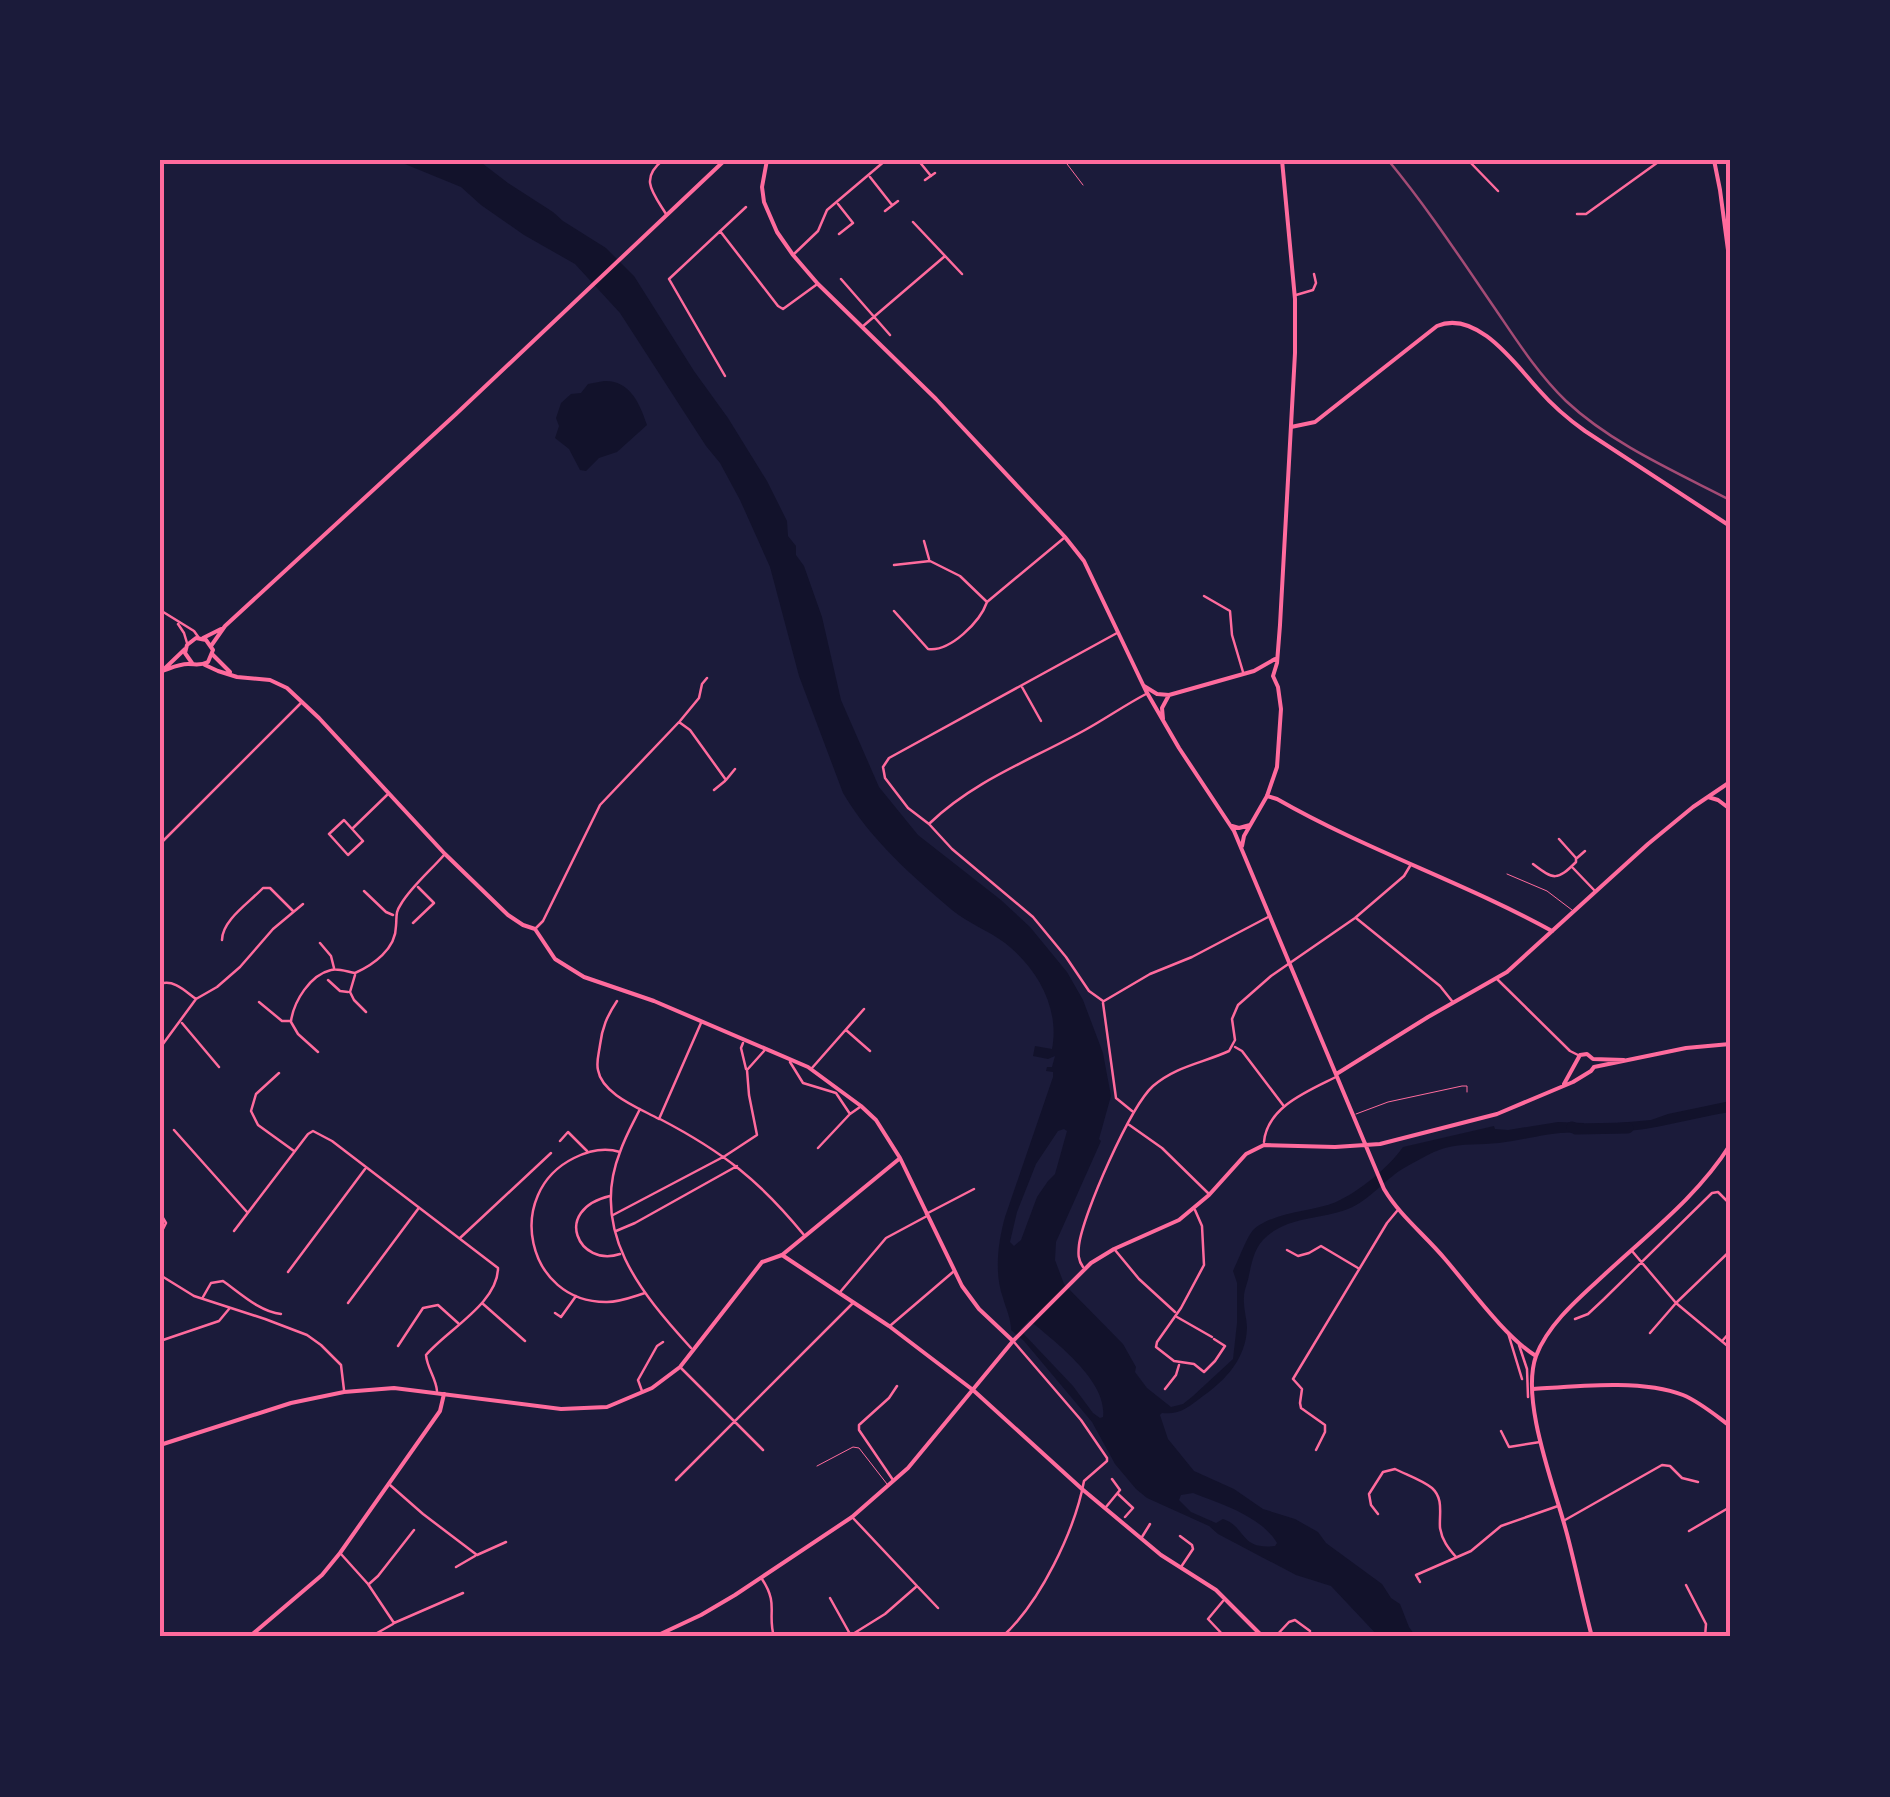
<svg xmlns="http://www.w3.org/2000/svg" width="1890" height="1797" viewBox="0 0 1890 1797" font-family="Figtree,sans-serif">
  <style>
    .water { fill: #12122b; fill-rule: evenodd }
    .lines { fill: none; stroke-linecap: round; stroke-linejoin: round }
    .river { stroke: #12122b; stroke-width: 11 }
    .service { stroke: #ff6b9d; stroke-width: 1 }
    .minor { stroke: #ff6b9d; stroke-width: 2.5 }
    .tertiary { stroke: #ff6b9d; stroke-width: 4 }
    .secondary { stroke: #ff6b9d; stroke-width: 4 }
    .primary { stroke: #ff6b9d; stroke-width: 4 }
    .rail { stroke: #a44b75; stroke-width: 2.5 }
    .neatline { fill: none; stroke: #ff6b9d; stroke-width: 4 }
  </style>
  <rect width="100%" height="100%" fill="#1b1b3a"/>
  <path class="water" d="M395 160H478L508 183 553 212 563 221 606 248 634 276 694 371 728 418 767 481 787 521 788 536 796 546V555L804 566 822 617 841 700 879 787 918 835 1001 900 1030 927 1067 972 1083 1000 1103 1053 1111 1096 1099 1139 1101 1141 1056 1242 1055 1260 1064 1284 1123 1344 1136 1367 1135 1372 1147 1388 1171 1407 1183 1404 1193 1396 1233 1359 1237 1323V1283L1233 1271C1238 1261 1247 1236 1254 1229 1276 1211 1312 1212 1336 1202 1360 1191 1388 1168 1403 1147L1494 1126 1495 1129 1508 1130 1558 1122 1584 1123 1583 1133C1555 1130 1526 1140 1499 1143 1481 1145 1462 1143 1445 1148 1431 1152 1417 1161 1404 1168 1384 1180 1370 1200 1348 1209 1319 1220 1286 1216 1263 1240 1254 1250 1252 1262 1249 1275 1248 1282 1244 1290 1244 1297 1243 1308 1247 1318 1247 1328 1246 1358 1226 1380 1203 1396 1189 1407 1180 1415 1162 1413L1160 1415 1168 1439 1194 1471 1234 1489 1263 1509 1295 1519 1318 1532 1326 1543 1382 1584 1391 1598 1400 1604 1409 1627 1416 1637H1379L1331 1586 1296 1575 1218 1534 1209 1526 1147 1498 1136 1489 1115 1464 1092 1422 1024 1341 1011 1330C1011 1318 1006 1309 1003 1298 994 1273 998 1242 1005 1217L1053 1077V1072L1046 1071 1047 1067H1052L1055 1056 1048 1059 1033 1056 1035 1046 1052 1049C1060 1008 1037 968 1005 943 989 931 968 923 952 910 912 876 870 839 843 793L799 676 770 567 740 500 720 463 706 446 620 313 575 264 524 235 481 205 461 187ZM1064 1129 1067 1131 1055 1174 1048 1181 1037 1197 1021 1240 1014 1246 1010 1242 1017 1212 1036 1164 1058 1131ZM1029 1320C1054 1341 1108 1381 1103 1417L1100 1418 1093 1413 1073 1386 1020 1330ZM1193 1493C1221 1504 1261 1516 1277 1543L1275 1546C1239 1550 1247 1527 1223 1519L1216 1523 1191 1512 1179 1500 1181 1495Z
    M604 381C630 380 640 404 647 425L617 452 599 458 586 471 580 470 569 449 555 438 559 426 556 418 561 403 571 394 581 393 588 384Z
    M1730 1101V1112C1692 1118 1654 1130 1617 1132V1123L1651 1120 1668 1114Z"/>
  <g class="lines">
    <path class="river" d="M1572 1127 1576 1129 1628 1128"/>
    <path class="service" d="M1064 160 1083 185
      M1507 874 1547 891 1572 910
      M1356 1114 1388 1102 1462 1086H1467V1092
      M817 1466 853 1447 859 1448 887 1484"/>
    <path class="minor" d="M663 160C639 179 653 193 666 214
      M918 160 931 176
      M1468 160 1498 191
      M870 177 892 205
      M925 180 935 173
      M838 204 853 223 839 234
      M885 211 898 201
      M1577 214H1586L1661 160
      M913 222 962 274
      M720 231 778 306 783 309 816 285
      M794 254 818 231 827 210 886 160
      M841 279 890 335
      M1296 295 1313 290 1316 283 1314 274
      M862 327 945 256
      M725 376 669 279 746 207
      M924 541 929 559
      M894 565 930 561 960 576 986 601
      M1204 596 1230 611 1232 635 1243 672
      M160 610 194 631 199 638
      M894 611 928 649C950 652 980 622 987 602L1064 538
      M178 624 184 633 187 643
      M1022 687 1041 721
      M680 721 699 698 702 684 707 678
      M714 790 725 781
      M344 820 363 841 348 855 329 834Z
      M930 823C975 780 1031 760 1085 730 1105 719 1125 705 1146 694
      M353 828 387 795
      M160 844 301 703
      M1577 858 1585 851
      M1533 864C1554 880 1557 881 1576 862V858L1559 839
      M1573 868 1595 891
      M364 891 386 912 393 915
      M1356 918 1440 986 1452 1001
      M413 923 434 903 418 887
      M536 928 543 921 600 805 679 722 690 730 726 780 735 769
      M222 940C222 920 250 902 263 888H270L293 911
      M320 943 331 956 334 968
      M355 975 350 992 354 1000 366 1012
      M1497 979 1570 1051 1578 1055
      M328 980 340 991 348 992
      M160 984C174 979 185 991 196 999
      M617 1001C607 1016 602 1028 600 1045 599 1053 596 1062 598 1070 602 1094 639 1108 659 1119L701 1023
      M1103 1001 1089 991 1066 957 1033 917 952 849 929 824 908 808 885 778 883 767 889 758 1117 633
      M1104 1001 1150 974 1192 957 1270 916
      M259 1002 282 1021H291C294 1001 310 975 331 970 338 968 348 972 355 973 373 965 396 949 396 926 397 916 395 913 401 904 411 887 431 870 444 855
      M1103 1003 1116 1098 1132 1111
      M291 1022 298 1034 318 1052
      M182 1023 219 1067
      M846 1030 870 1051
      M743 1043 741 1048 746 1069
      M1235 1047 1242 1051 1283 1105
      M160 1048 196 999 217 987 240 967 273 929 303 904
      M790 1062 803 1083 836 1093 850 1114 860 1107
      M812 1068 864 1009
      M279 1073 256 1094 251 1111 258 1125 294 1151
      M160 1088 162 1093 160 1097
      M640 1109C633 1123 625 1137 620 1152 589 1231 641 1293 691 1348
      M660 1119C723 1152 759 1180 804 1235
      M1128 1124 1162 1148 1209 1194
      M174 1130 247 1212
      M560 1141 568 1132 587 1151
      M1264 1142C1267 1107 1308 1091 1336 1077
      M818 1148 849 1115
      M620 1152C604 1147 588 1151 574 1158 503 1193 526 1303 607 1302 620 1302 632 1297 645 1293
      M610 1196C551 1210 579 1268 620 1254
      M1195 1210 1202 1226 1204 1265 1181 1308 1157 1342 1156 1347 1174 1361 1194 1364 1204 1372 1215 1361 1225 1346 1214 1339
      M160 1213 166 1223 160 1235
      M926 1214 974 1189
      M613 1215 725 1156 757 1135 749 1095 747 1070 764 1051
      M234 1231 308 1134 313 1131 332 1141 498 1268C498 1303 447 1330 426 1355 427 1368 436 1378 437 1391
      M616 1231 635 1223 737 1166
      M460 1238 551 1153
      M1115 1250 1139 1279 1175 1312
      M1287 1250 1298 1256 1309 1253 1321 1246 1358 1268
      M1632 1251 1676 1303 1730 1348
      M1083 1267C1078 1260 1078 1254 1079 1245 1083 1214 1130 1107 1153 1086 1176 1066 1203 1063 1229 1051L1235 1040 1232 1019 1238 1005 1271 976 1355 918 1404 876 1410 866
      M288 1272 365 1169
      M160 1275 194 1296 265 1319 307 1335 321 1345 341 1365 344 1390
      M841 1291 886 1238 927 1216
      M203 1297 211 1283 223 1281C240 1293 260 1312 281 1314
      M348 1303 418 1209
      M482 1303 525 1341
      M555 1313 561 1317 576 1296
      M1177 1317 1212 1337
      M1575 1319 1588 1314 1604 1299 1712 1193 1718 1192 1730 1204
      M891 1325 953 1272
      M1508 1333 1522 1379
      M1650 1333 1676 1303 1730 1251
      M1723 1340 1730 1332
      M160 1341 219 1321 229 1309
      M1519 1345 1527 1369 1528 1397
      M398 1346 423 1308 438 1305 458 1323
      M681 1368 763 1450
      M1165 1389 1176 1375 1179 1365
      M642 1391 638 1380 657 1346 663 1342
      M1501 1431 1509 1447 1540 1442
      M1316 1450 1325 1432V1425L1301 1408 1300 1403 1302 1389 1293 1379 1387 1223 1397 1211
      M676 1480 853 1303
      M893 1480 859 1430V1425L889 1398 897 1386
      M390 1485 423 1514 477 1555 506 1542
      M1118 1494 1133 1508 1125 1517
      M1106 1507 1120 1490 1112 1479
      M1378 1514 1371 1505 1369 1494 1383 1472 1395 1469C1407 1475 1422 1480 1432 1488 1444 1499 1439 1514 1440 1528 1442 1540 1448 1548 1456 1557
      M1565 1520 1662 1465 1670 1466 1682 1478 1698 1482
      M1689 1531 1730 1507
      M1180 1536 1192 1545 1193 1549 1181 1567
      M1142 1537 1150 1524
      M341 1554 368 1584 394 1623 463 1593
      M456 1567 475 1556
      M762 1579C779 1605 767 1612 774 1637
      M1420 1582 1416 1575 1471 1551 1501 1526 1558 1506
      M369 1584 378 1576 414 1530
      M1686 1585 1706 1624 1705 1637
      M918 1587 938 1608
      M830 1598 850 1634
      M1223 1601 1208 1619 1225 1637
      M370 1637 393 1624
      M848 1637 885 1614 917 1586 853 1518
      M1002 1637C1040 1603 1075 1530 1084 1481L1107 1461V1458L1081 1420 1014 1342
      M1275 1637 1289 1622 1295 1620 1310 1631"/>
    <path class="tertiary" d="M1291 427 1315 422 1437 326C1477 309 1516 365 1538 389 1552 405 1568 419 1585 431L1730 526
      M212 654 230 672
      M205 665 218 671 237 677 270 680 287 688 319 718 445 854 508 915 523 925 535 929 555 959 584 977 654 1001 808 1067 861 1106 876 1120 900 1158 962 1286 979 1309 1013 1341
      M1267 796 1277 799C1366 850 1463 882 1552 931
      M782 1255 899 1159
      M1533 1389C1577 1386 1643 1379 1683 1395 1700 1402 1715 1415 1730 1426
      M973 1390 1082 1489 1161 1555 1216 1590 1263 1637
      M249 1637 322 1575 340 1553 440 1411 444 1394"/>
    <path class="secondary" d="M767 160 762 187 764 202 777 232 793 255 818 284 936 399 1065 537 1084 561 1146 691 1179 748 1234 831 1384 1189C1400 1216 1425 1235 1445 1259 1470 1288 1505 1337 1536 1356
      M1714 160 1720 190 1730 265
      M1144 686 1157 694 1169 695 1254 671 1275 659
      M1163 719 1162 708 1169 695
      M1708 797 1718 800 1730 809
      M1232 826 1239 828 1250 825
      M1242 846 1244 836 1267 796 1277 767 1281 709 1278 687 1273 676 1277 663 1280 625 1295 353V299L1282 160
      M1594 1067 1686 1048 1730 1044
      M1338 1073 1428 1017 1507 972 1648 844 1693 807 1730 782
      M1564 1084 1580 1055 1587 1054 1593 1059 1624 1060
      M160 1445 291 1403 344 1392 394 1388 561 1409 607 1407 652 1388 680 1367 762 1262 782 1255 889 1326 973 1390
      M654 1637 701 1615 735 1595 852 1517 908 1468 1013 1341 1091 1263 1114 1249 1179 1220 1209 1195 1246 1154 1264 1145 1335 1147 1380 1144 1497 1114 1573 1082 1591 1071 1594 1067
      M1592 1637C1583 1603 1576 1568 1567 1534 1555 1488 1520 1401 1536 1356 1548 1324 1579 1298 1604 1275 1649 1233 1697 1197 1730 1145"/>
    <path class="primary" d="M203 638 221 629
      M211 646 225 626 456 414 725 160
      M162 671C171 668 179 664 188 664 196 664 200 666 208 662L213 650 206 640 196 638 187 645 185 653 192 663
      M160 673 185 649"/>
    <path class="rail" d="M1388 160C1427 207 1461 259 1496 310 1517 341 1538 374 1566 401 1612 444 1674 471 1730 500"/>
  </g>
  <rect width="1890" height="1797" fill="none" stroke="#1b1b3a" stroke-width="325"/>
  <rect x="162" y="162" width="1566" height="1472" class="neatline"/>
</svg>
